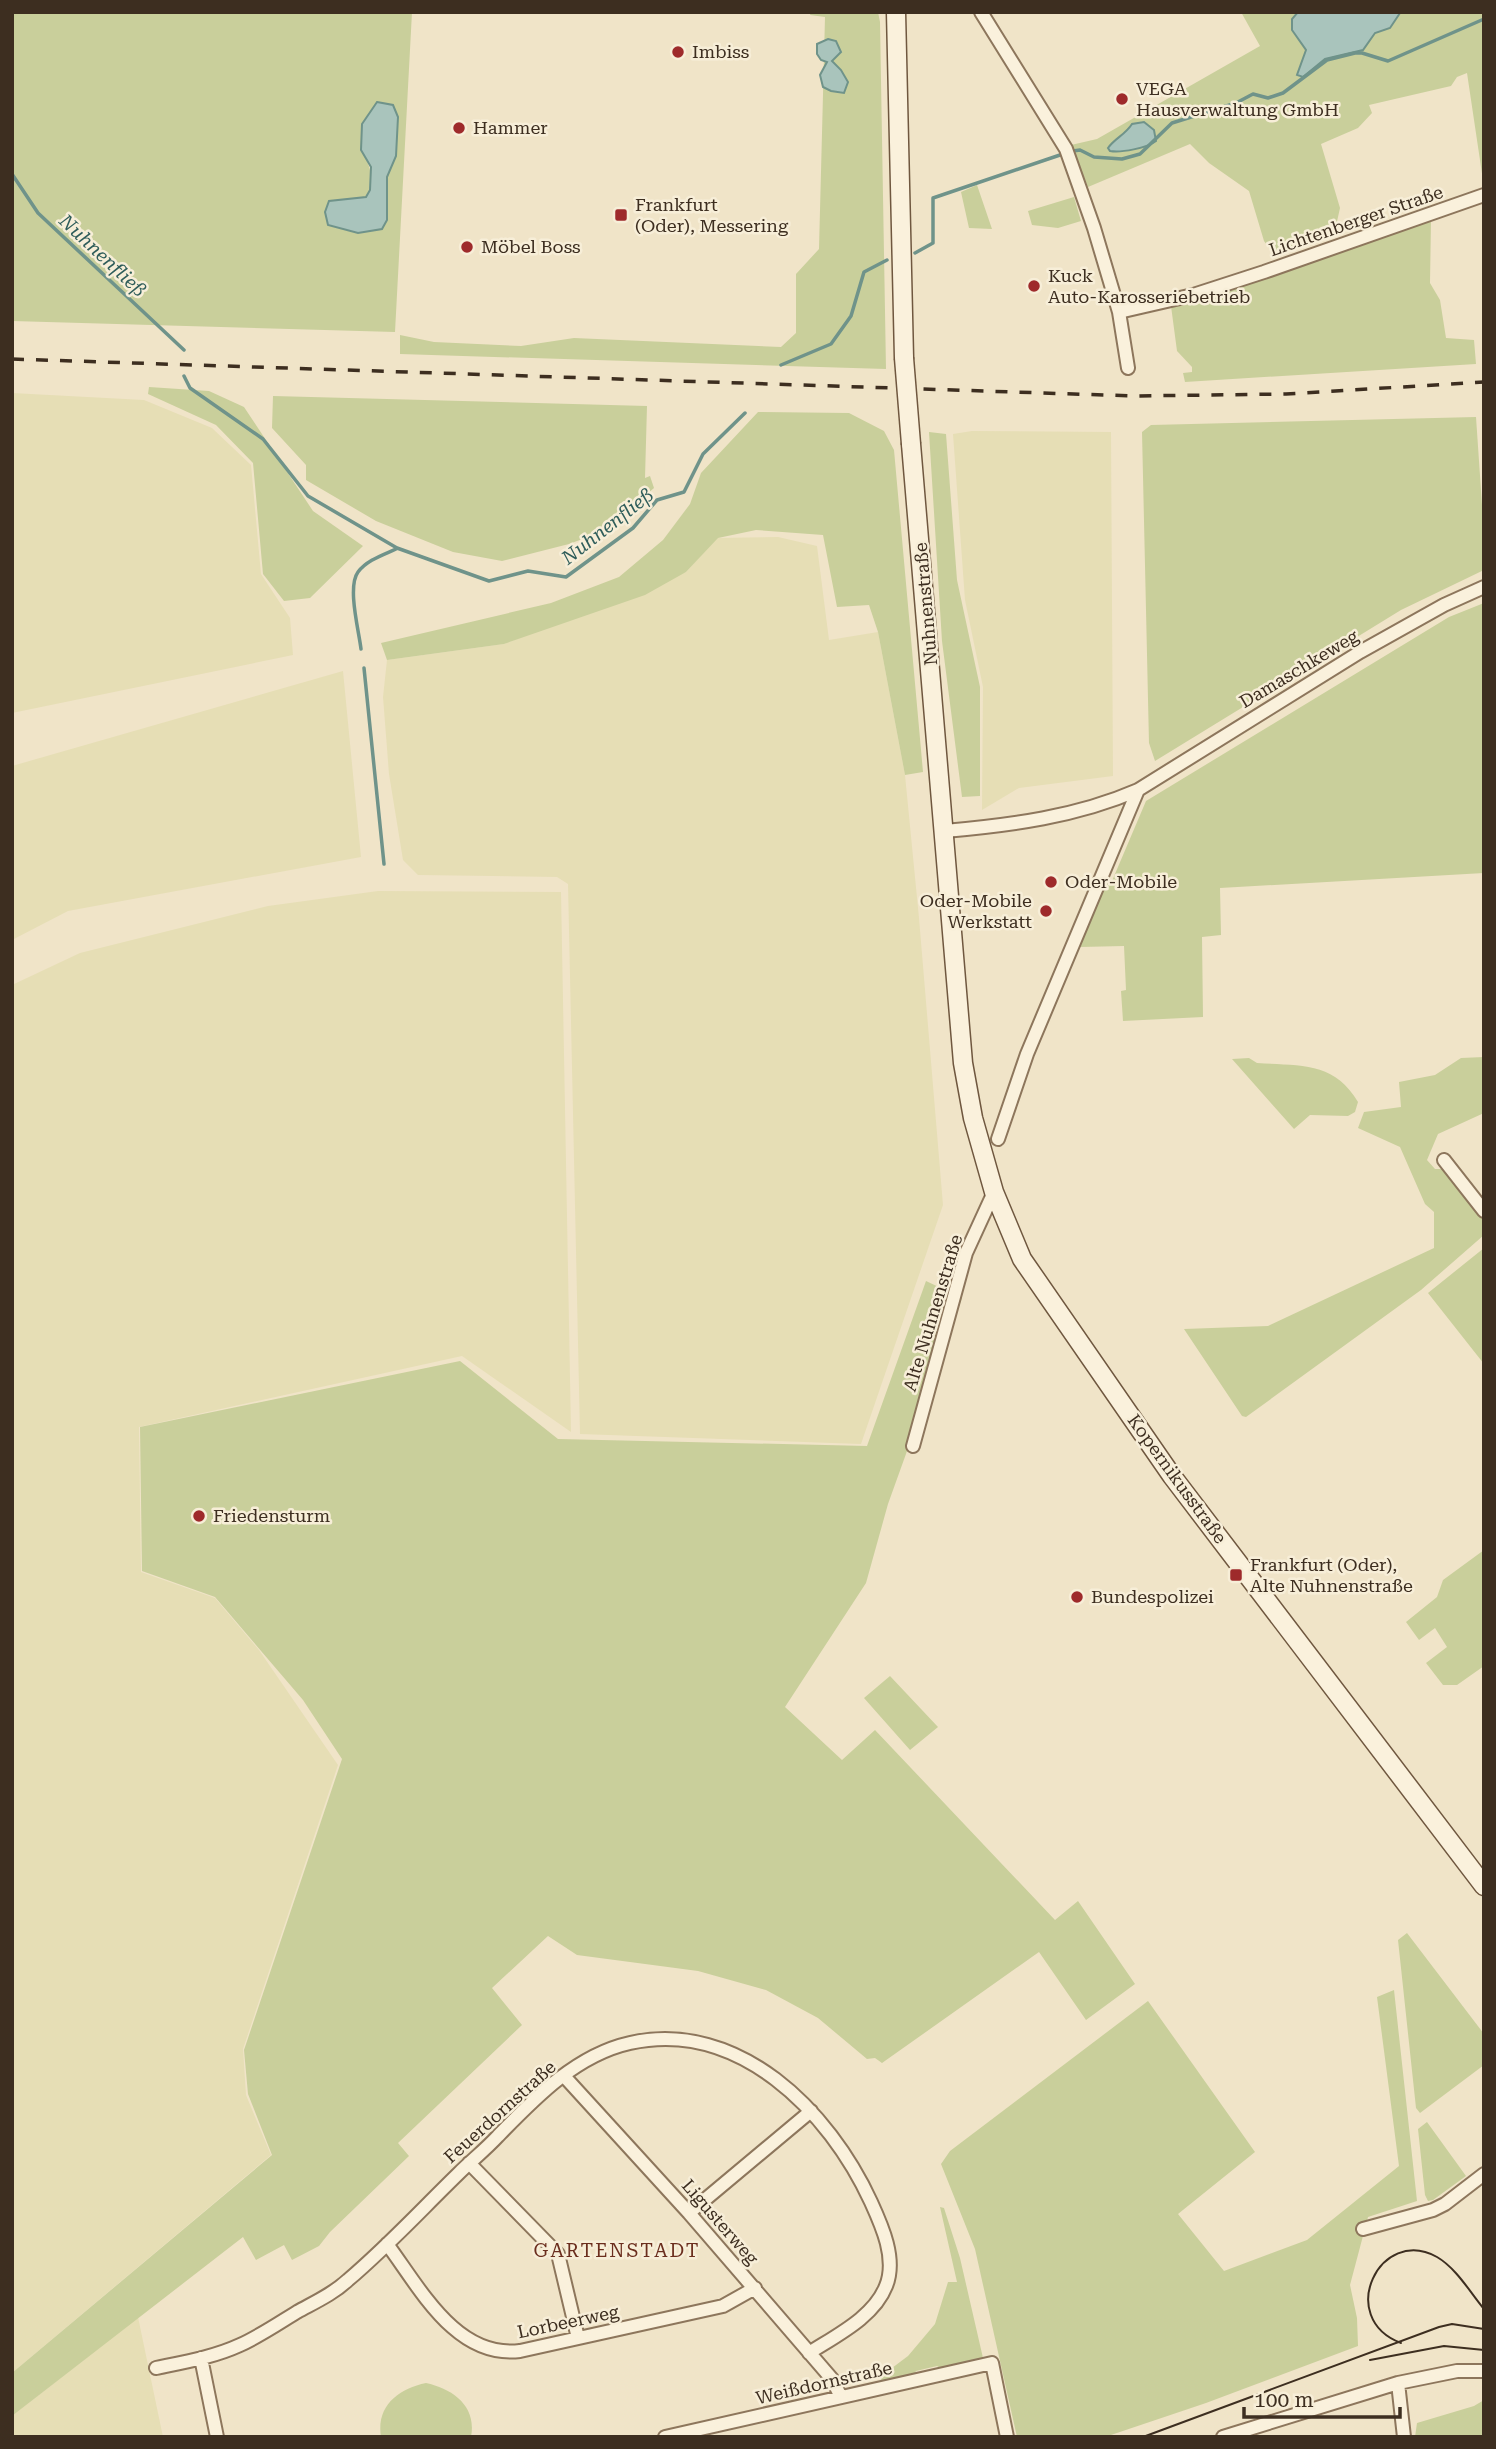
<svg xmlns="http://www.w3.org/2000/svg" width="1496" height="2449" viewBox="0 0 1496 2449" font-family="'Roboto Serif',serif">
  <style>
    .farmland { fill: #e6deb5 }
    .green { fill: #c9cf9b; fill-rule: evenodd }
    .water { fill: #a9c4bc; stroke: #6f938a; stroke-width: 2 }
    .lines { fill: none; stroke-linecap: round; stroke-linejoin: round }
    .stream { stroke: #6f938a; stroke-width: 3.5 }
    .minor-casing { stroke: #8d765c; stroke-width: 16 }
    .secondary-casing { stroke: #6f573f; stroke-width: 21 }
    .minor { stroke: #faf1dc; stroke-width: 12 }
    .secondary { stroke: #faf1dc; stroke-width: 18 }
    .tram { stroke: #3d2e20; stroke-width: 2 }
    .rail { stroke: #3d2e20; stroke-width: 3.5; stroke-dasharray: 12 12; stroke-linecap: butt }
    .secondary-bridge-casing { stroke: #6f573f; stroke-width: 21; stroke-linecap: butt }
    .secondary-bridge { stroke: #faf1dc; stroke-width: 18 }
    .poi-dot { fill: #9e2a2b; stroke: #f7eed8; stroke-width: 2.5 }
    .labels { text-anchor: middle; stroke-width: 5; stroke-linejoin: round; paint-order: stroke }
    .poi-label { font-size: 18px; fill: #3d2e20; stroke: #f7eed8; text-anchor: start }
    .street-label { font-size: 18px; fill: #3d2e20; stroke: #f7eed8 }
    .water-label { font-size: 19px; font-style: italic; fill: #2f5d5a; stroke: #f7eed8 }
    .neighbourhood-label { font-size: 19px; letter-spacing: 2px; fill: #6b2e1e; stroke: #f7eed8 }
  </style>
  <rect width="100%" height="100%" fill="#f0e4c8"/>
  <path class="farmland" d="M12 393 144 400 212 428 251 465 261 574 290 618 293 655 12 713Z
    M972 431 1111 432 1113 776 1019 788 982 810 983 687 965 600 953 434Z
    M778 537 817 546 829 640 878 632 905 775 919 918 943 1205 861 1444 580 1434 568 884 557 877 418 875 403 860 389 774 383 697 387 660 504 644 686 572 717 538Z
    M343 671 361 857 68 911 12 940V766Z
    M378 891 561 892 571 1432 462 1356 139 1427 141 1572 215 1598 259 1650 338 1765 243 2049 246 2095 271 2155 12 2373V985L80 953 268 906Z
    M138 2317 163 2437H12V2416Z"/>
  <path class="green" d="M12 12H412L395 332 12 321ZM361 150 396 156 387 177V221L329 201 366 197C376 180 370 165 361 150Z
    M811 12H878L880 22 886 369 400 354V335L434 342 521 346 574 338 781 347 796 333V274L819 249 825 17 810 15Z
    M1241 12H1298L1292 19 1306 50 1297 75 1303 77 1325 59 1363 50 1375 33 1390 28 1400 12H1484V187L1467 73 1457 77 1451 86 1369 105 1372 113 1358 128 1321 144 1340 208 1334 235 1275 256 1264 241 1249 191 1209 163 1190 144 1088 187 1071 145 1097 139 1260 46Z
    M977 185 992 229 969 228 961 192Z
    M1074 197 1081 221 1058 228 1032 225 1028 211Z
    M1431 220 1430 283 1440 300 1446 338 1474 340 1476 364 1185 382 1183 373 1192 372V367L1177 351 1171 306 1220 293Z
    M149 387 209 391 244 407 313 511 363 546 310 598 284 601 263 574 253 463 216 425 148 394Z
    M273 396 647 406 645 478 650 476 654 488 604 531 569 544 502 561 453 552 376 521 306 480V465L272 428Z
    M758 412 849 413 884 431 894 450 923 772 905 775 878 632 869 605 837 607 823 535 756 530 718 538 686 572 645 595 504 644 387 660 381 643 551 603 619 577 663 540 690 504 701 473Z
    M1476 417 1484 534V570L1401 610 1155 761 1149 743 1142 432 1151 425Z
    M929 432 946 434 957 580 980 687V796L962 797 942 641Z
    M1484 603V873L1220 888 1221 935 1202 937 1203 1017 1123 1021 1121 991 1126 990 1124 946 1080 947 1107 879 1112 881 1146 801 1449 617Z
    M1484 1057V1113L1438 1134 1427 1160 1435 1169H1446L1484 1220V1235L1421 1290 1246 1417 1242 1416 1184 1329 1268 1326 1434 1248V1212L1425 1204 1400 1147 1358 1128 1364 1112 1401 1107 1399 1082 1435 1075 1461 1058Z
    M1249 1058 1257 1063C1300 1066 1334 1061 1358 1102L1355 1112 1348 1116 1310 1115 1294 1129 1232 1059Z
    M1484 1248V1364L1428 1293Z
    M926 1281 962 1298 888 1504 866 1583 785 1707 842 1760 875 1730 1055 1920 1078 1901 1135 1984 1086 2020 1039 1952 882 2063 875 2058 867 2059 818 2018 766 1990 698 1971 577 1955 548 1936 492 1988 522 2025 398 2143 409 2156 330 2232 319 2246 292 2260 284 2245 256 2260 243 2237 12 2416V2373L272 2155 248 2094 244 2050 342 1759 303 1700 215 1597 142 1571 140 1427 460 1361 558 1439 867 1446Z
    M1484 1550V1666L1457 1685H1443L1426 1663 1447 1647 1435 1628 1419 1640 1406 1622 1437 1597 1443 1580Z
    M890 1676 938 1727 910 1750 864 1698Z
    M1407 1933 1484 2034V2065L1420 2113 1416 2108 1398 1940Z
    M1394 1990 1417 2201 1368 2217 1350 2285 1357 2318 1358 2346 1206 2403 1105 2437H1017L975 2249 941 2164 950 2151 1148 2001 1255 2152 1178 2214 1224 2271 1307 2240 1399 2166 1377 1997Z
    M1427 2122 1466 2176 1433 2200 1428 2201 1425 2195 1418 2129Z
    M940 2207 944 2208 960 2258 983 2358 940 2368 937 2366 916 2371 915 2373 882 2381 880 2377 908 2356 935 2324 948 2282H957Z
    M426 2383C453 2389 477 2406 471 2437H381C376 2406 398 2389 426 2383Z
    M1484 2400V2437H1415L1417 2423 1474 2406Z"/>
  <path class="water" d="M1298 12H1400V13L1390 28 1375 33 1363 50 1325 59 1303 77 1297 75 1306 50 1292 30V19Z
    M828 39 836 41 841 52 832 61 841 70 848 82 844 93 831 91 823 87 820 75 827 62 821 60 817 54V44Z
    M377 102 393 105 398 117 396 156 387 177V220L382 229 358 233 328 225 325 212 329 201 366 197 370 190 371 167 361 150 362 124Z
    M1144 122 1154 130 1156 141C1147 148 1121 153 1110 151L1108 148C1115 138 1125 135 1132 124Z"/>
  <g class="lines">
    <path class="stream" d="M1073 151 1080 150 1094 157 1122 159 1140 154 1172 123 1236 103 1253 94 1268 98 1283 93 1327 60 1355 53H1362L1388 61 1484 19
      M12 174 38 213 184 350
      M915 253 933 243V198L1060 155
      M781 365 831 344 851 316 864 272 887 260
      M184 376 190 388 263 439 308 496 397 548 489 581 528 571 566 577 633 528 657 500 684 492 703 454 745 413
      M361 649C359 631 347 587 358 572 367 560 383 555 396 549
      M364 668 384 864"/>
    <defs>
      <path id="minor" d="M981 12 1066 149 1094 228 1119 312 1128 368
        M1119 312 1193 295 1264 272 1484 195
        M945 831C1011 825 1076 817 1138 790L1360 652 1444 605 1484 587
        M998 1139 1027 1054 1138 790
        M1444 1160 1484 1211
        M913 1446 966 1253 994 1192
        M564 2076 689 2213 832 2379 841 2397
        M469 2163 558 2254 578 2338
        M689 2213 811 2111
        M1363 2229 1433 2210 1445 2204 1484 2174
        M387 2244C420 2288 456 2359 520 2351L723 2306 755 2288
        M201 2358 217 2437
        M156 2368C185 2362 214 2357 240 2345 260 2336 279 2323 297 2312 315 2302 333 2294 348 2280 387 2247 422 2209 458 2174 471 2161 485 2150 498 2136 535 2098 576 2055 630 2043 739 2019 829 2111 871 2202 882 2226 897 2259 886 2286 874 2317 837 2335 809 2353
        M1398 2383 1404 2437
        M665 2437 992 2363 1007 2437
        M1223 2437 1398 2383 1457 2371H1484"/>
      <path id="secondary" d="M896 12 904 358
        M911 444 963 1063 973 1118 994 1192 1022 1259 1172 1476 1484 1886"/>
    </defs>
    <use href="#minor" class="minor-casing"/>
    <use href="#secondary" class="secondary-casing"/>
    <use href="#minor" class="minor"/>
    <use href="#secondary" class="secondary"/>
    <path class="tram" d="M1401 2343C1335 2318 1380 2225 1437 2257 1456 2268 1470 2292 1484 2309
      M1370 2360 1444 2346 1484 2350
      M1143 2437 1439 2327 1452 2324 1484 2329"/>
    <path class="rail" d="M12 359 1135 396 1286 394 1484 382"/>
    <defs>
      <path id="secondary-bridge" d="M904 358 911 444"/>
    </defs>
    <use href="#secondary-bridge" class="secondary-bridge-casing"/>
    <use href="#secondary-bridge" class="secondary-bridge"/>
  </g>
  <g class="poi-dot">
    <circle cx="678" cy="52" r="7"/>
    <circle cx="1122" cy="99" r="7"/>
    <circle cx="459" cy="128" r="7"/>
    <rect x="614" y="208" width="14" height="14" rx="3.5"/>
    <circle cx="467" cy="247" r="7"/>
    <circle cx="1034" cy="286" r="7"/>
    <circle cx="1051" cy="882" r="7"/>
    <circle cx="1046" cy="911" r="7"/>
    <circle cx="199" cy="1516" r="7"/>
    <rect x="1229" y="1568" width="14" height="14" rx="3.5"/>
    <circle cx="1077" cy="1597" r="7"/>
  </g>
  <g class="labels">
    <g class="poi-label">
      <text x="692" y="58">Imbiss</text>
      <text x="1136" y="95">VEGA<tspan x="1136" dy="21">Hausverwaltung GmbH</tspan></text>
      <text x="473" y="134">Hammer</text>
      <text x="635" y="211">Frankfurt<tspan x="635" dy="21">(Oder), Messering</tspan></text>
      <text x="481" y="253">Möbel Boss</text>
      <text x="1048" y="282">Kuck<tspan x="1048" dy="21">Auto-Karosseriebetrieb</tspan></text>
      <text x="1065" y="888">Oder-Mobile</text>
      <text x="1032" y="907" text-anchor="end">Oder-Mobile<tspan x="1032" dy="21">Werkstatt</tspan></text>
      <text x="213" y="1522">Friedensturm</text>
      <text x="1250" y="1571">Frankfurt (Oder),<tspan x="1250" dy="21">Alte Nuhnenstraße</tspan></text>
      <text x="1091" y="1603">Bundespolizei</text>
    </g>
    <g class="street-label">
      <text transform="translate(1356 221) rotate(-19)" y="6">Lichtenberger Straße</text>
      <text transform="translate(926 604) rotate(-95)" y="6">Nuhnenstraße</text>
      <text transform="translate(1299 669) rotate(-31)" y="6">Damaschkeweg</text>
      <text transform="translate(933 1313) rotate(-73)" y="6">Alte Nuhnenstraße</text>
      <text transform="translate(1177 1479) rotate(54)" y="6">Kopernikusstraße</text>
      <text transform="translate(500 2112) rotate(-42)" y="6">Feuerdornstraße</text>
      <text transform="translate(720 2222) rotate(49)" y="6">Ligusterweg</text>
      <text transform="translate(568 2322) rotate(-12)" y="6">Lorbeerweg</text>
      <text transform="translate(824 2383) rotate(-13)" y="6">Weißdornstraße</text>
    </g>
    <g class="water-label">
      <text transform="translate(103 255) rotate(43)" y="7">Nuhnenfließ</text>
      <text transform="translate(607 526) rotate(-38)" y="7">Nuhnenfließ</text>
    </g>
    <g class="neighbourhood-label">
      <text x="617" y="2257">GARTENSTADT</text>
    </g>
  </g>
  <rect width="1496" height="2449" fill="none" stroke="#3d2e20" stroke-width="28"/>
  <path d="M1244 2407v10h156v-10" fill="none" stroke="#3d2e20" stroke-width="3.5"/>
  <text x="1254" y="2407" font-size="21" fill="#3d2e20" stroke="#f7eed8" stroke-width="5" paint-order="stroke">100 m</text>
</svg>
